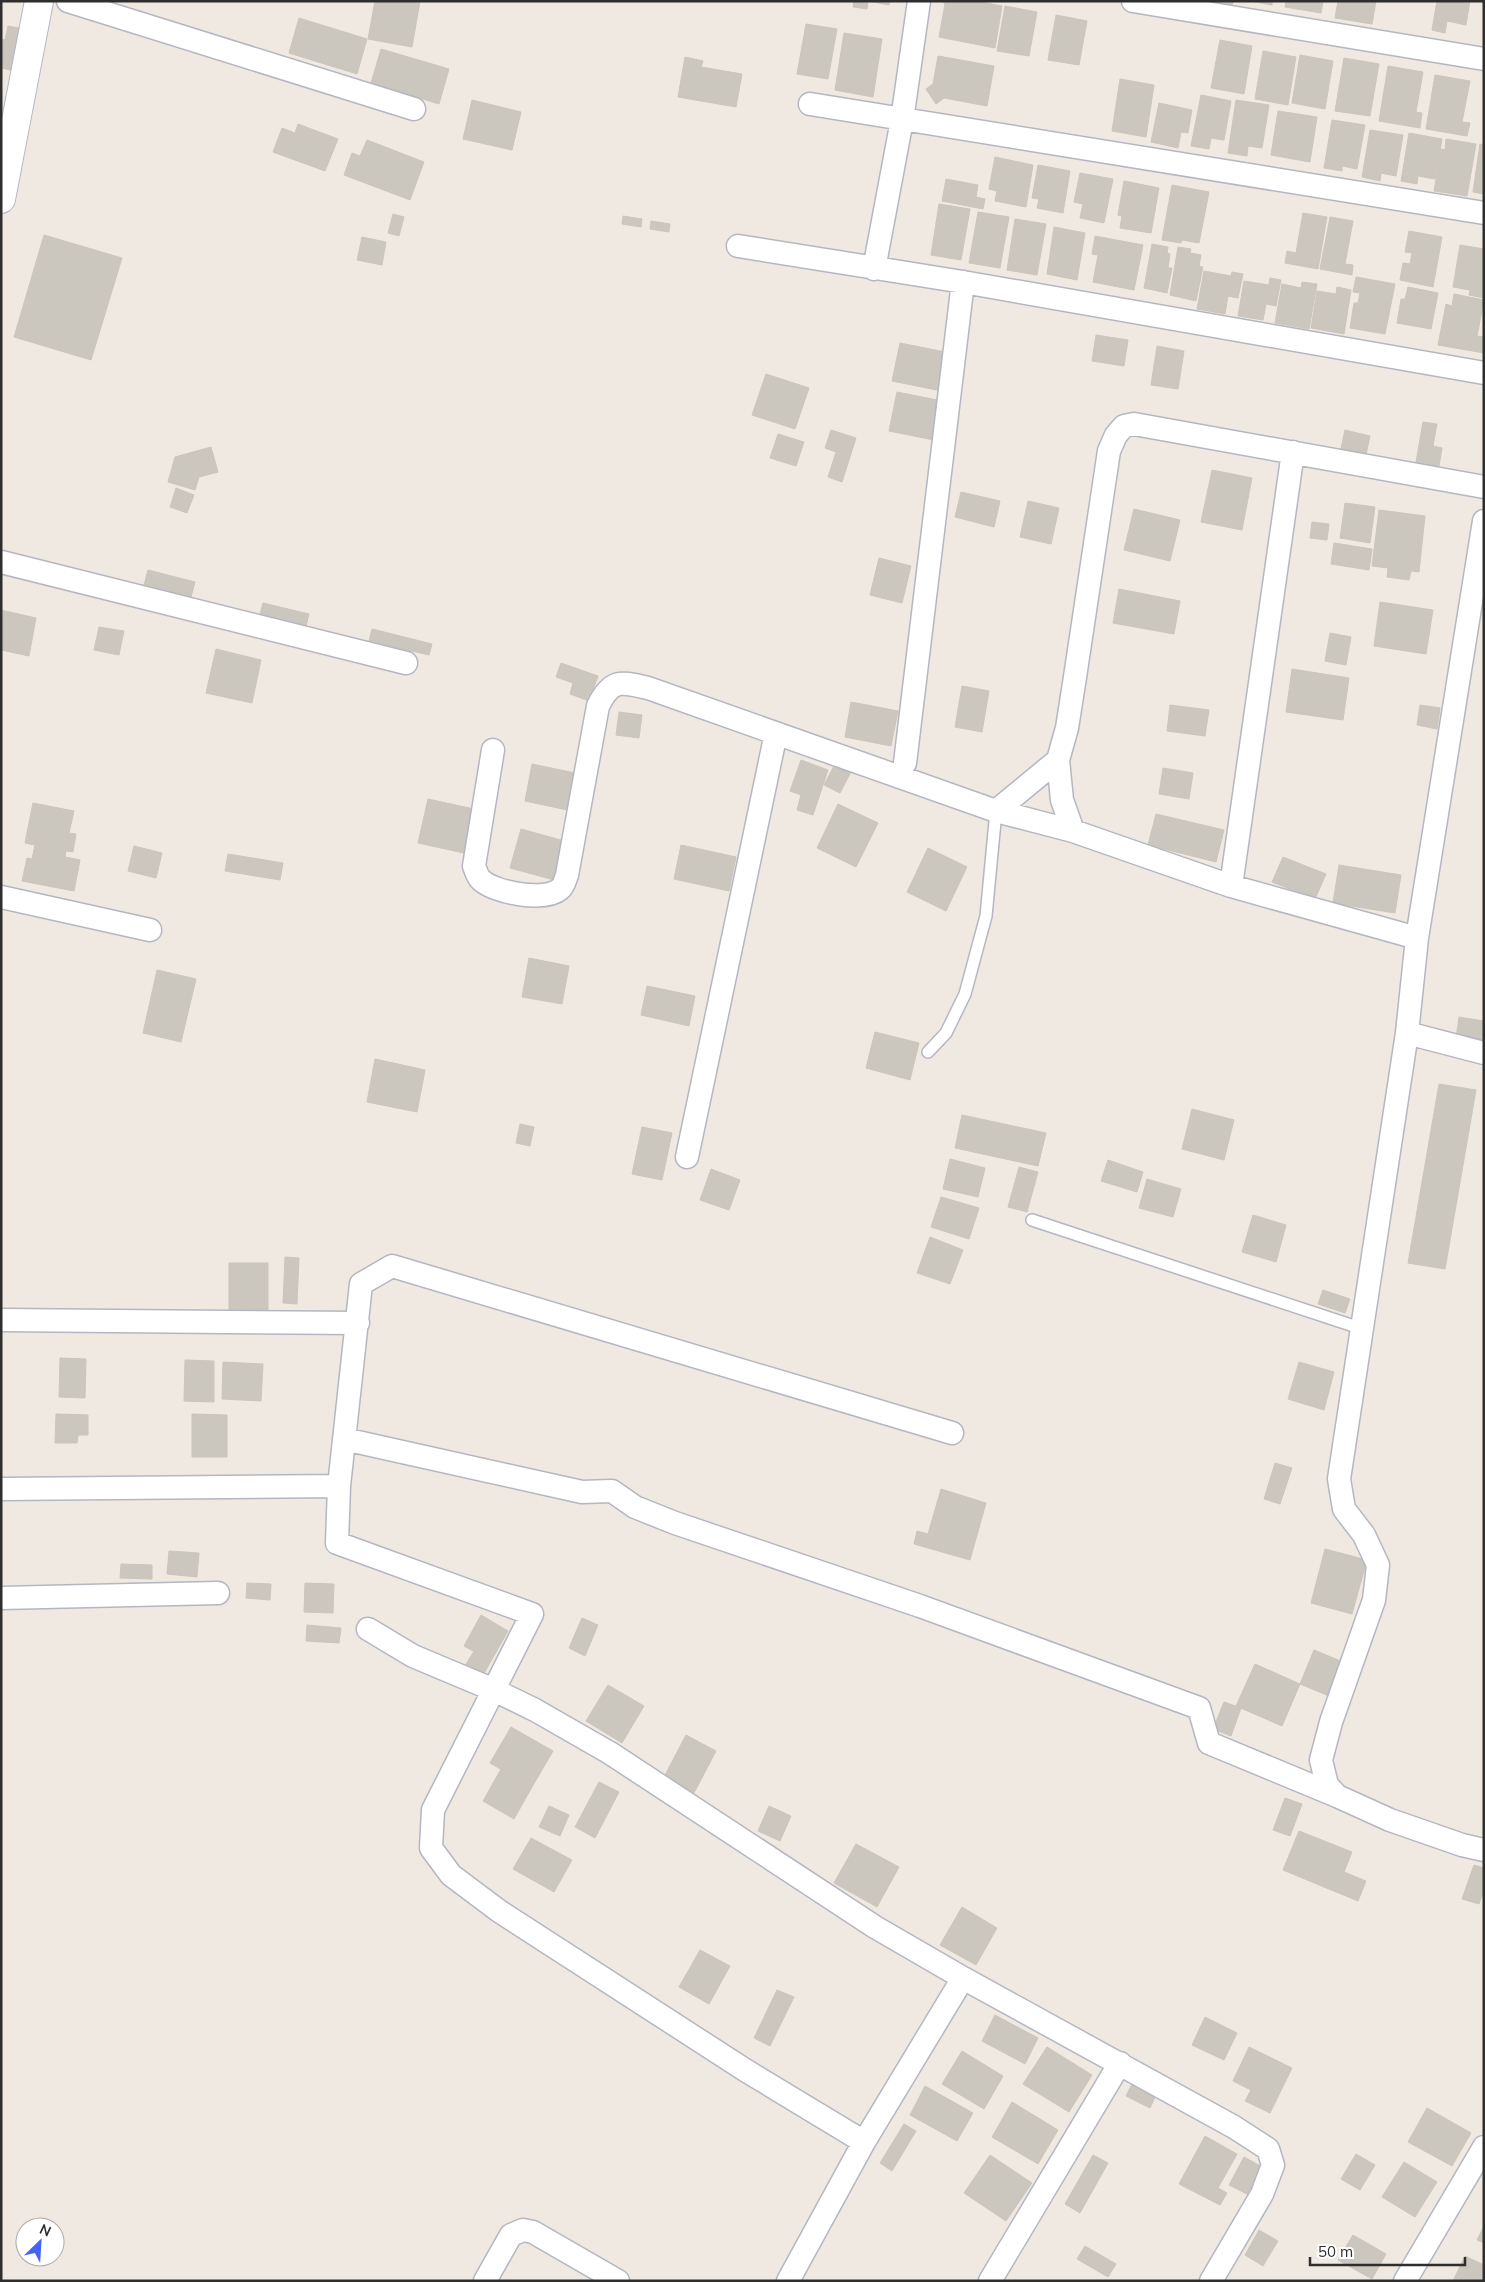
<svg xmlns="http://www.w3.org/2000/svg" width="1485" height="2282" viewBox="0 0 1485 2282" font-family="Mulish,sans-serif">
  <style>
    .building { fill: #cbc7bf; stroke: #cbc5ba }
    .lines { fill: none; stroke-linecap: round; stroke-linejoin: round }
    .lane-casing { stroke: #b4b7c1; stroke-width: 14 }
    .street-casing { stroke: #b4b7c1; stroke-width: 25 }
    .secondary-casing { stroke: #b4b7c1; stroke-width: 30 }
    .lane { stroke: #fff; stroke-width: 11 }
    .street { stroke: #fff; stroke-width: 22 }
    .secondary { stroke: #fff; stroke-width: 28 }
  </style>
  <rect width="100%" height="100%" fill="#efe9e1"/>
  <path class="building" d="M375 1H420L412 47 368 39Z
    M854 1H890L889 5 868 1 867 9 853 7Z
    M942 1H976L1002 6 995 48 939 37 945 4Z
    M1211 1H1233L1232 5Z
    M1250 1H1272V5Z
    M1286 1H1323L1321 13 1285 7Z
    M1338 1H1376L1372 24 1335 18Z
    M1437 1H1470L1466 25 1447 21 1445 33 1432 30Z
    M1005 6 1037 12 1029 56 997 51Z
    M1056 15 1087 21 1079 65 1048 60Z
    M299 18 367 39 357 74 289 53Z
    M806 24 837 29 828 79 797 74Z
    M8 26 24 29 15 71 1 68V39L5 40Z
    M844 33 882 39 873 97 835 90Z
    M1220 40 1252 46 1244 94 1211 88Z
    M381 49 449 69 439 104 371 83Z
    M1263 51 1296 57 1288 105 1255 99Z
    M1300 55 1333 61 1325 109 1292 103Z
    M938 56 994 66 987 106 944 98 936 104 926 89 933 84Z
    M685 57 703 61 701 67 742 74 736 107 678 97Z
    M1344 58 1379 64 1370 116 1335 111Z
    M1388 66 1423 72 1416 112 1422 113 1420 128 1379 121Z
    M1435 75 1470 81 1462 122 1470 123 1467 136 1426 129Z
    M1120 79 1154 85 1146 137 1112 131Z
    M1201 95 1231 101 1224 140 1211 138 1209 149 1191 146Z
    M472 100 521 112 512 150 463 139Z
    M1236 100 1269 105 1262 148 1248 146 1247 156 1228 153Z
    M1159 103 1192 110 1188 133 1181 132 1178 148 1151 142Z
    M1278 111 1317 117 1310 162 1271 155Z
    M1332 120 1365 125 1357 169 1342 166V171L1324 168Z
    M298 124 338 139 325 171 273 152 282 128 295 133Z
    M1370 130 1403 135 1396 176 1381 173 1380 181 1362 177Z
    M1409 133 1442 139 1435 179 1418 176 1417 184 1401 181Z
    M1446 139 1476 144 1467 196 1434 191 1441 149 1445 150Z
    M367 140 424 162 410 200 344 175 352 153 360 156Z
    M1480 144 1484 145V194L1473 192Z
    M995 157 1033 165 1026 207 995 201 997 191 989 189Z
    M1038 165 1070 171 1063 213 1037 208 1039 199 1032 198Z
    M1080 173 1113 179 1104 223 1080 218 1083 204 1074 202Z
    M946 179 978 185 976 197 985 199 983 209 942 201Z
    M1124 181 1159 188 1151 233 1120 228 1122 216 1118 215Z
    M1172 185 1209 192 1199 243 1182 240 1181 243 1162 240Z
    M939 204 970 209 961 260 931 255Z
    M978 212 1009 217 1000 268 969 263Z
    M1303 213 1327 217 1318 269 1285 263 1287 251 1296 253Z
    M393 214 404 217 399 236 388 233Z
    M623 216 642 219 641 227 622 224Z
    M1330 217 1353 221 1345 264 1353 265 1352 275 1320 269Z
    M1015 219 1046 224 1037 275 1007 270Z
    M651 221 670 224 669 232 650 229Z
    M1054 227 1085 233 1077 280 1047 274Z
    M1409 231 1442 237 1433 287 1400 280 1403 263 1410 264 1412 253 1405 252Z
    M44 235 122 258 91 360 14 337Z
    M1095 236 1143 245 1134 290 1093 282 1098 255 1092 254Z
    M362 237 386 242 382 265 357 260Z
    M1152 244 1168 247 1167 253 1170 254 1168 268H1172L1167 293 1144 288Z
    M1460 245 1484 249V298L1469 295 1470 290 1453 287Z
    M1178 247 1191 249 1190 253 1201 255 1199 266 1203 267 1196 301 1170 295Z
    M1204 271 1231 276 1232 272 1243 274 1238 298 1228 296 1225 314 1197 309Z
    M1356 277 1395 284 1385 334 1350 328 1354 303H1358L1360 293 1353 292Z
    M1270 278 1281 280 1276 306 1266 304 1263 320 1238 316 1244 281 1269 285Z
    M1302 282 1317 284 1309 329 1275 323 1282 284 1301 288Z
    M1337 287 1351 290 1344 334 1311 328 1317 291 1336 294Z
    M1408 287 1438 293 1431 329 1397 323 1401 299H1405Z
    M1454 294 1484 300 1477 336 1484 337V353L1438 345 1446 304 1452 306Z
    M1096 335 1128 340 1124 366 1092 361Z
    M900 343 950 353 942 391 892 381Z
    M1157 346 1184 351 1178 389 1151 385Z
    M766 374 809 388 795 429 752 415Z
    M897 392 942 401 934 440 889 431Z
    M1423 422 1437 424 1433 446 1442 448 1438 472 1415 468Z
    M831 430 856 438 842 482 828 477 836 452 825 448Z
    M1345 430 1370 436 1365 459 1340 453Z
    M778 434 804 442 796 466 770 458Z
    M211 447 218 472 199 477 195 490 168 482 175 457Z
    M1212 470 1252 478 1242 530 1201 522Z
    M176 488 194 495 187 513 170 507Z
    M961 492 1000 501 994 527 955 517Z
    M1028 501 1059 508 1051 544 1020 537Z
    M1345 503 1375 507 1370 543 1340 538Z
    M1134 509 1180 520 1170 561 1124 550Z
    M1379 510 1425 516 1419 572 1411 571 1409 580 1387 577 1388 568 1372 566Z
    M1312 522 1329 524 1327 540 1310 538Z
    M1334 543 1372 549 1369 570 1331 564Z
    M879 558 911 566 902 603 870 595Z
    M148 570 195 582 190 601 143 589Z
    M1119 589 1180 601 1174 634 1113 623Z
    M1380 602 1433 610 1426 654 1374 646Z
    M263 603 309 614 306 626 260 614Z
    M1 610 36 618 29 656 1 650Z
    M99 627 124 631 119 655 94 650Z
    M372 629 432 644 429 655 369 641Z
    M1330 633 1351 637 1346 665 1325 661Z
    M216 649 261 660 252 703 206 693Z
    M561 663 598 676 589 701 570 694 573 683 556 677Z
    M1292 669 1349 678 1343 720 1286 712Z
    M962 686 989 691 982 732 955 727Z
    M851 702 898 711 891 746 845 737Z
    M1170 705 1209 710 1205 736 1167 731Z
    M1420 705 1440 708 1437 729 1417 725Z
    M619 712 642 715 639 738 616 735Z
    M801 760 828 770 813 815 797 810 801 795 790 791Z
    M532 764 580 774 572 811 525 801Z
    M835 764 851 772 840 793 824 785Z
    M1163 768 1193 773 1189 799 1159 794Z
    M428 799 474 809 464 853 418 843Z
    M33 803 74 811 69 833 76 834 73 852 66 851 65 857 80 860 74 891 22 881 27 858 32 859 35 845 25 843Z
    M838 804 878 823 856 867 817 848Z
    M1156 814 1224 830 1216 862 1148 845Z
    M521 829 568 842 558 881 510 868Z
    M681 845 736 857 729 891 674 879Z
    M134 846 162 853 156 878 128 871Z
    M928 848 967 867 946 911 907 892Z
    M228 854 283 863 280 880 225 871Z
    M1283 857 1326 874 1315 899 1272 882Z
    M1339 865 1401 875 1395 913 1333 903Z
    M529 958 569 966 562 1004 522 997Z
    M157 970 196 979 181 1042 143 1033Z
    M647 986 695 996 689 1026 641 1015Z
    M1459 1017 1484 1021V1044L1456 1039Z
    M875 1032 919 1043 910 1080 866 1068Z
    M375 1059 425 1070 417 1112 367 1102Z
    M1439 1084 1476 1090 1445 1269 1408 1263Z
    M1192 1109 1234 1120 1224 1160 1182 1149Z
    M962 1115 1046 1133 1038 1166 955 1148Z
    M520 1124 534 1127 530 1146 516 1143Z
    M642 1127 672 1133 662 1180 632 1174Z
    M950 1159 985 1168 978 1197 943 1189Z
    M1108 1160 1143 1172 1137 1192 1101 1181Z
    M1019 1167 1038 1172 1027 1212 1008 1207Z
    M711 1169 740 1180 729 1210 700 1200Z
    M1147 1179 1181 1189 1173 1217 1139 1208Z
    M941 1197 979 1208 969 1239 931 1227Z
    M1253 1215 1286 1225 1276 1262 1242 1252Z
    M930 1237 963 1250 950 1284 917 1273Z
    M285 1257 299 1258 297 1304 283 1303Z
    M229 1263H268V1310H229Z
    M1323 1290 1350 1299 1345 1313 1318 1304Z
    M60 1358 86 1359 85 1398 59 1397Z
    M185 1360 214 1361V1402L184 1401Z
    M223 1362 263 1364 261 1401 222 1399Z
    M1299 1362 1334 1372 1324 1410 1288 1399Z
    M56 1414 88 1415V1435H78L77 1443H55Z
    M192 1414 227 1415V1457H192Z
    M1275 1463 1292 1468 1280 1504 1264 1499Z
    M941 1489 986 1503 970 1560 914 1544 917 1531 928 1534Z
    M1325 1549 1367 1560 1352 1614 1311 1603Z
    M169 1551 199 1553 197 1577 167 1574Z
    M121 1564 152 1565V1579L120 1578Z
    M247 1583 271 1584 270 1600 246 1598Z
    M305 1583 334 1584 333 1613 304 1612Z
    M481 1615 508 1631 491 1661 464 1646Z
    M582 1618 598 1625 585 1656 569 1648Z
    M307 1625 341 1628 339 1643 306 1641Z
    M1314 1650 1343 1662 1329 1696 1300 1684Z
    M474 1651 491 1661 481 1679 463 1669Z
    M1255 1664 1300 1684 1282 1726 1236 1706Z
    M608 1685 644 1706 622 1743 586 1721Z
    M1224 1702 1241 1708 1231 1736 1213 1729Z
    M511 1727 553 1751 532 1787 490 1763Z
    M686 1735 716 1751 694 1793 664 1777Z
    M501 1769 532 1787 514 1819 483 1801Z
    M599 1782 619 1792 595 1838 575 1827Z
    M1285 1798 1302 1804 1290 1836 1273 1830Z
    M549 1806 569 1815 560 1836 539 1827Z
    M769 1806 791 1816 780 1841 758 1831Z
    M1299 1831 1352 1852 1344 1872 1366 1881 1358 1901 1283 1870Z
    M531 1838 572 1860 554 1892 513 1869Z
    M856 1844 899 1867 877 1907 834 1883Z
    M1474 1865 1484 1868V1890L1479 1904 1462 1899Z
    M962 1907 997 1928 976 1965 940 1945Z
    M700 1950 730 1966 709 2004 679 1987Z
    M777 1990 794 1997 770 2046 754 2038Z
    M995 2015 1038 2038 1025 2064 982 2041Z
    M1205 2017 1237 2033 1224 2060 1192 2045Z
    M1047 2047 1092 2075 1069 2112 1023 2084Z
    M1249 2047 1292 2068 1270 2113 1245 2101 1251 2090 1233 2081Z
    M962 2051 1003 2076 984 2109 942 2084Z
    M1132 2084 1156 2095 1150 2108 1126 2096Z
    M925 2086 973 2113 957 2141 910 2115Z
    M1012 2102 1058 2130 1038 2164 992 2137Z
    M1427 2108 1471 2133 1452 2166 1408 2142Z
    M904 2124 916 2131 892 2171 880 2163Z
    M1205 2136 1237 2154 1218 2188 1227 2193 1220 2205 1179 2184Z
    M1356 2154 1375 2165 1360 2190 1341 2179Z
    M990 2155 1032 2183 1006 2221 964 2193Z
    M1093 2155 1108 2163 1080 2213 1065 2204Z
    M1244 2157 1264 2168 1249 2195 1229 2185Z
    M1404 2162 1437 2182 1415 2217 1382 2197Z
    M1484 2226V2243L1477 2240Z
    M1259 2230 1278 2241 1263 2266 1245 2255Z
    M1353 2235 1386 2254 1372 2279 1338 2260Z
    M1085 2246 1116 2264 1108 2277 1077 2259Z
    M1465 2256 1484 2265V2281H1453Z"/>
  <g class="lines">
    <defs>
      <path id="lane" d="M928 1052 946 1033 965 994 986 916 996 811
        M1032 1220 1363 1329"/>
      <path id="street" d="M68 1 414 109
        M1133 1 1484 59
        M810 104 1484 213
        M738 246 963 282 1484 373
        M874 269 902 120 919 1
        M1484 521 1417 938 1407 1033 1339 1479 1344 1509 1364 1535 1378 1565 1374 1600 1331 1722 1321 1760 1327 1785 1337 1796 1390 1820 1462 1845 1484 1850
        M1 562 406 663
        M493 750 474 866C476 871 477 876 481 880 495 893 545 902 560 889 564 886 565 880 567 875L598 706C612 678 621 682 648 688L996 811 1073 831 1231 886 1417 938
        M905 763 963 282
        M996 811 1058 760
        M1073 831 1062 800 1058 760 1067 728 1075 677 1109 451 1116 435 1124 426 1134 424 1484 487
        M1231 886 1293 452
        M1 897 150 930
        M1407 1033 1484 1053
        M687 1157 776 733
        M1 1320 358 1323
        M344 1439 582 1492 612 1491 635 1507 675 1523 920 1606 1199 1708 1209 1743 1337 1796
        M339 1486 361 1284 392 1266 952 1433
        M1 1489 339 1486 337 1543 532 1614 433 1810 431 1848 451 1875 499 1911 745 2070 864 2142
        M1 1598 218 1593
        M368 1629 413 1656 494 1690 535 1710 610 1753 875 1927 963 1978 1234 2127 1268 2149 1273 2165 1262 2194 1211 2281
        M485 2281 511 2235 523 2230 533 2232 618 2281
        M788 2281 864 2142 963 1978
        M990 2281 1120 2063
        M1405 2281 1484 2147"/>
      <path id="secondary" d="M1 199 39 1"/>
    </defs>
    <use href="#lane" class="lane-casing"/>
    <use href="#street" class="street-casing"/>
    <use href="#secondary" class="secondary-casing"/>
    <use href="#lane" class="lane"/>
    <use href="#street" class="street"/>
    <use href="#secondary" class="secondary"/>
  </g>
  <rect width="1485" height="2282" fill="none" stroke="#2e2e2e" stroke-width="5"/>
  <g transform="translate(40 2242) rotate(25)"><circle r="24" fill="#ffffff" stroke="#ababab"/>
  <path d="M0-4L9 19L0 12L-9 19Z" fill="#4264fb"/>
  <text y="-8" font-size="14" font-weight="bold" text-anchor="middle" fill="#2e2e2e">N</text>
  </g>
  <path d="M1310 2257v8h155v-8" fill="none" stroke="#2e2e2e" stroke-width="2.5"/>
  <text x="1318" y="2257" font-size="15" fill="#2e2e2e" stroke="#ffffff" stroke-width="4" paint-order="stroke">50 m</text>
</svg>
